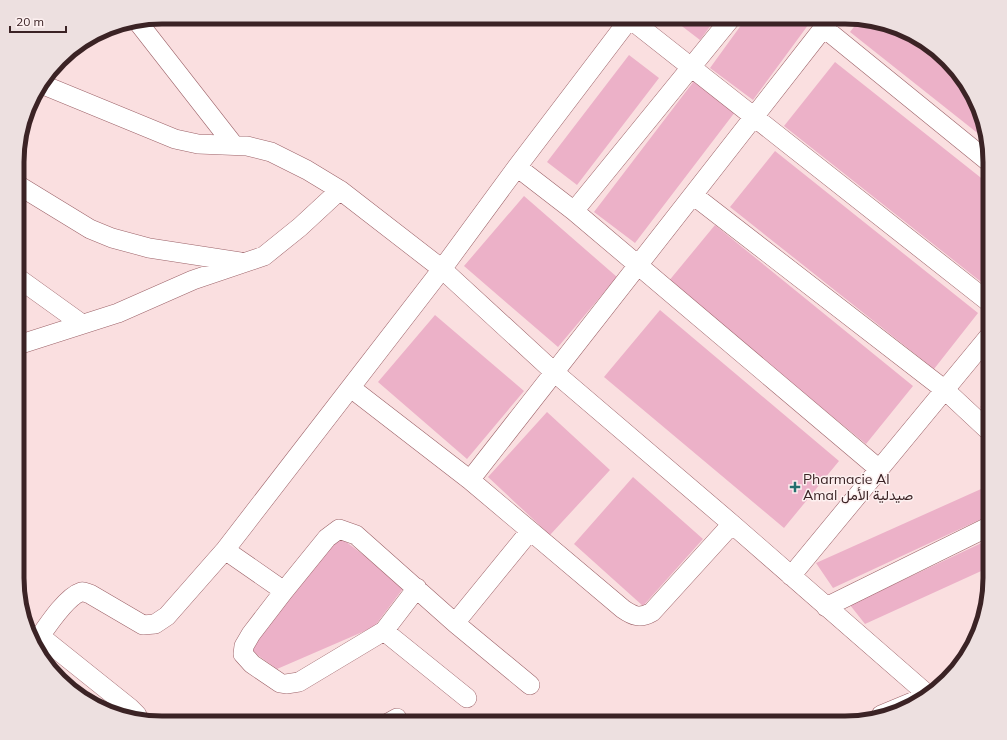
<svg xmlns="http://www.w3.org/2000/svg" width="1007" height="740" viewBox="0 0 1007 740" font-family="Mulish,Vazirmatn,sans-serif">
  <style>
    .building { fill: #ecb1c8 }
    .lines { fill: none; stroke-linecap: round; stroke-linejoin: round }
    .street-casing { stroke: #9c6268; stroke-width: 20 }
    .street { stroke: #fff; stroke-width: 19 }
    .poi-dot { fill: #246f6e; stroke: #fdf0f0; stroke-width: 1.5 }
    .labels { text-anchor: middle; stroke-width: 3; stroke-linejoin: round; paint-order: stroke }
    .poi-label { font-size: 14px; fill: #3b2325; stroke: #fdf0f0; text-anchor: start }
    .rim { fill: none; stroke: #3b2325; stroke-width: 5 }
  </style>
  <rect width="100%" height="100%" fill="#fadfe0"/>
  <path class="building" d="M670 17H717L700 40Z
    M747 17H814L753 100 710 68Z
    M860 19 900 28 940 53 975 98 985 139 850 32Z
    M629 55 659 78 577 185 547 162Z
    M835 62 990 185V289L784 126Z
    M694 81 735 112 635 243 594 212Z
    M775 151 978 313 934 369 730 207Z
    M524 196 617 277 558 347 464 266Z
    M715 225 913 386 866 444 668 282Z
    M660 310 839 461 784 528 604 377Z
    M435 315 524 391 467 459 378 382Z
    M990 395V414L980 407Z
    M547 412 610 470 550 535 488 477Z
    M633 477 703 539 643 606 574 544Z
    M990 485V515L833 588 816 563Z
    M337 535 405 586 374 627 277 669 249 649Z
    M990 539V567L865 624 850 605Z"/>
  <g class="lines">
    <defs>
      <path id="street" d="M630 19 990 303
        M137 21 233 144
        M824 28 990 163
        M41 84 175 139 198 144 247 146 271 152 307 170 340 190 442 269 554 372 732 524 927 694
        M517 167 574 211 879 469
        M18 185 90 229 112 238 149 248 240 262
        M693 195 945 390 990 432
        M574 211 732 17
        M18 278 82 324
        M18 345 118 313 193 280 264 256 300 227 340 190
        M351 388 470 480 623 609C633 616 640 619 652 612L732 524
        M470 480 832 17
        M225 550 284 591
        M791 576 990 335
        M417 588 384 631 299 682 286 684 280 683 252 664 243 654 244 646 251 634 284 591 327 538 339 529 356 535 455 623 530 685
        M826 607 990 526
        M455 623 530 531
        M384 631 467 698
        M40 636 130 708 137 715 138 719
        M34 645C44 631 65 597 81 592 84 591 86 593 90 594L143 625 155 624 167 616 225 550 442 269 517 167 631 17
        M881 715 922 698
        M388 723 397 718"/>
    </defs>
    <use href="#street" class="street-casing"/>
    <use href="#street" class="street"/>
  </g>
  <path class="poi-dot" d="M793 481h4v4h4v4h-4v4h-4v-4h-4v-4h4z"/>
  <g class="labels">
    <g class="poi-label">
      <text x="803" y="484">Pharmacie Al<tspan x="803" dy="16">Amal صيدلية الأمل</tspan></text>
    </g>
  </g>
  <path d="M0 0H1007V740H0ZM162 24H845A138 138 0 0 1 983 162V578A138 138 0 0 1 845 716H162A138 138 0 0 1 24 578V162A138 138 0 0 1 162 24Z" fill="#ede0e0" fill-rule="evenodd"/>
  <path class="rim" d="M162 24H845A138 138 0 0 1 983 162V578A138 138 0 0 1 845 716H162A138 138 0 0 1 24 578V162A138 138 0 0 1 162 24Z"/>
  <path d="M10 26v6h56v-6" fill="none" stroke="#3b2325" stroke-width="2"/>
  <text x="16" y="26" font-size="12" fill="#3b2325" stroke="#fdf0f0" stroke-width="3" paint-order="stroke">20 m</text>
</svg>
